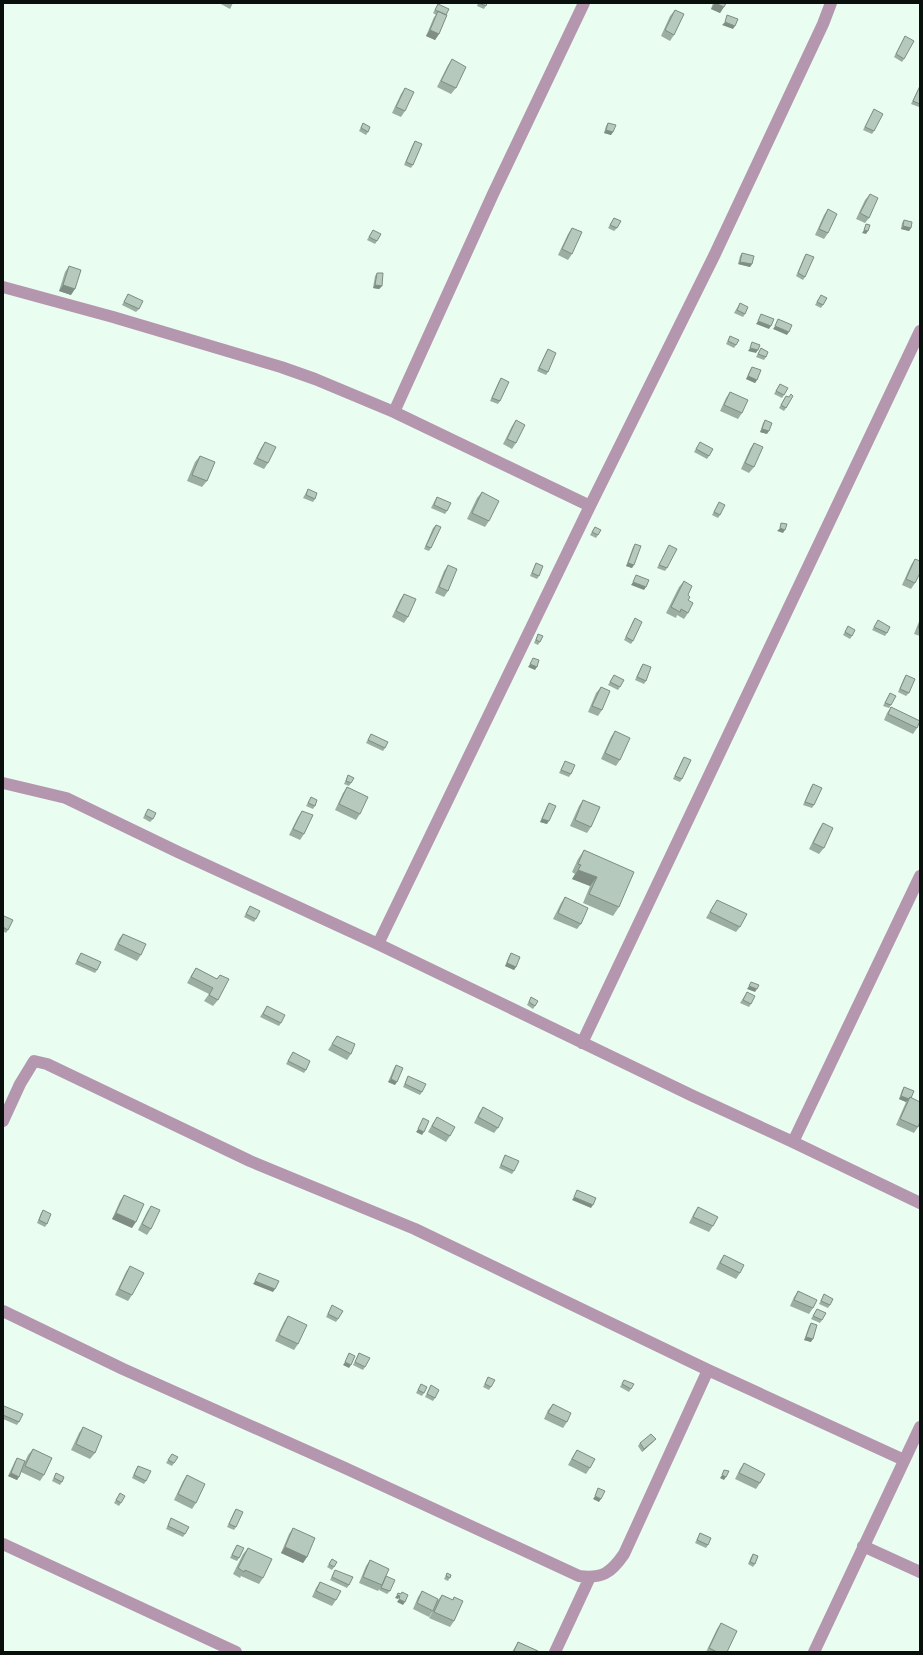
<svg xmlns="http://www.w3.org/2000/svg" width="923" height="1655" viewBox="0 0 923 1655" font-family="'Archivo Narrow',sans-serif">
  <style>
    .lines { fill: none; stroke-linecap: round; stroke-linejoin: round }
    .minor { stroke: #b596af; stroke-width: 12 }
    .wall { fill: #9cada2 }
    .shaded-wall { fill: #7f8d84 }
    .building { fill: #b5c9bc; stroke: #7f8d84 }
  </style>
  <rect width="100%" height="100%" fill="#e9fef0"/>
  <g class="lines">
    <path class="minor" d="M3 287 113 317 281 367 315 379 394 412 590 506
      M394 412 493 194 584 3
      M3 783 66 798 178 852 378 944 693 1096 793 1142 920 1203
      M378 944 590 506 715 254 823 24 831 3
      M582 1043 920 331
      M3 1121 20 1084 34 1061 47 1064 250 1161 415 1229 708 1370 904 1460
      M793 1142 920 876
      M3 1311 123 1369 345 1468 579 1576C602 1579 611 1573 624 1554L708 1370
      M3 1544 236 1652
      M863 1546 920 1572
      M555 1652 590 1577
      M814 1652 920 1427"/>
  </g>
  <path class="wall" d="M219 3H233L230 9Z
    M478 3H487L484 9 477 6Z
    M713 3H726L720 13 711 9Z
    M438 4 446 15 439 34 435 40 426 36 434 17 436 15 433 13Z
    M675 10 674 35 670 41 661 36 670 16Z
    M905 36 904 59 902 62 894 57Z
    M452 59 456 88 451 94 437 87 448 65Z
    M920 85V105L919 107 911 104Z
    M405 88V111L401 117 392 113 401 94Z
    M874 109V131L872 134 863 130Z
    M363 123 368 132 366 135 359 131Z
    M608 123 613 132 611 135 604 133 606 126Z
    M415 141 413 165 411 168 404 165 413 144Z
    M870 194 869 218 865 223 856 219 865 200Z
    M828 209V233L824 239 815 235 824 215Z
    M614 218 617 228 614 231 608 228Z
    M904 220 911 228 909 231 901 229 902 223Z
    M572 228V254L568 260 558 255 568 234Z
    M373 230 377 241 375 244 367 240Z
    M742 253 752 264 750 267 738 264 740 256Z
    M806 254 805 277 803 280 796 276 804 257Z
    M69 266 71 295 59 291 65 272Z
    M377 273 382 286 379 289 373 288 375 276Z
    M128 294 139 309 136 312 122 305Z
    M821 295 823 305 821 308 815 305Z
    M740 303 745 314 743 317 734 313Z
    M730 336 736 345 734 348 726 344Z
    M761 348 766 357 764 360 756 357Z
    M548 349V372L546 375 537 371 546 352Z
    M752 367 757 380 755 383 746 379 750 370Z
    M501 378 500 401 498 404 490 401 499 381Z
    M780 384 784 395 782 398 774 394Z
    M730 392 742 413 738 419 720 411 726 398Z
    M786 396V408L784 411 779 408Z
    M516 420V443L512 449 503 444 512 426Z
    M765 420 767 434 760 432 763 423Z
    M265 442 268 463 264 469 253 464 261 448Z
    M700 442 709 456 707 459 694 452Z
    M754 443V467L749 473 741 469 750 449Z
    M200 456 207 481 202 487 187 481 195 462Z
    M308 489 315 499 313 502 303 498Z
    M482 492 489 521 485 527 467 519 477 498Z
    M437 497 447 511 445 514 431 508 435 500Z
    M719 502 720 515 718 518 712 515Z
    M436 525 431 548 429 551 424 549 433 528Z
    M595 527 598 535 596 538 590 535Z
    M635 544 632 568 626 566 633 547Z
    M669 545 667 568 665 571 657 568Z
    M915 559V583L911 589 902 585 911 565Z
    M536 563 539 576 537 579 530 576Z
    M448 565V591L444 597 435 593 444 571Z
    M684 581 688 595V613L684 619 677 615 676 618 666 613 679 587Z
    M404 594 408 617 404 623 392 617 400 600Z
    M635 618 633 641 631 644 624 640 633 621Z
    M920 619V636L914 634Z
    M878 620 887 633 885 636 872 630Z
    M848 626 852 636 850 639 843 635Z
    M538 634 540 642 538 645 534 643Z
    M643 664 646 681 644 684 635 680 641 667Z
    M614 675 620 687 618 690 608 685Z
    M906 675 909 693 906 696 898 692 904 678Z
    M601 687 602 710 598 716 588 712 596 693Z
    M890 693 891 705 889 708 883 706Z
    M891 707 917 728 913 734 884 720 887 713Z
    M615 731 620 760 616 766 601 759 611 737Z
    M371 734 385 748 383 751 366 743Z
    M684 757 682 779 680 782 673 779 682 760Z
    M565 761 571 774 569 777 559 773Z
    M348 775 351 783 349 786 344 784Z
    M813 784 814 805 812 808 803 805 811 787Z
    M347 787 360 814 356 820 335 810 343 793Z
    M311 797 315 806 313 809 306 806Z
    M583 800 591 827 587 833 570 826 579 806Z
    M549 803 547 824 540 822 547 806Z
    M148 809 153 819 150 822 143 818Z
    M302 811 304 834 300 840 289 835 298 817Z
    M823 823 824 848 819 854 809 849 819 829Z
    M584 850 619 907 613 916 583 903 590 886 572 879 575 874 572 872 578 859Z
    M565 897 581 924 577 929 553 919 561 903Z
    M717 900 740 927 736 932 706 918 713 906Z
    M250 906 256 919 254 922 244 917Z
    M4 916 8 930 6 933 3 931V918Z
    M123 934 141 955 137 961 114 950 119 939Z
    M81 953 97 970 95 973 75 964Z
    M511 953 516 967 514 970 505 966 509 956Z
    M196 968 217 979 220 975 218 1000 213 1006 204 1001 209 994 187 983 192 974Z
    M747 992 751 1004 749 1007 740 1003Z
    M531 997 535 1006 533 1009 527 1005Z
    M267 1006 281 1023 279 1026 260 1017Z
    M337 1036 351 1054 347 1060 328 1050Z
    M293 1052 306 1070 304 1073 286 1064Z
    M396 1065 395 1085 388 1082 394 1068Z
    M408 1076 422 1092 420 1095 403 1087Z
    M904 1087 911 1098 918 1127 914 1133 896 1125 906 1102 899 1099 902 1090Z
    M483 1107 498 1128 494 1133 474 1123 479 1113Z
    M437 1117 450 1136 446 1142 428 1132 433 1123Z
    M505 1155 514 1171 512 1174 499 1168Z
    M124 1195 132 1228 112 1219 120 1201Z
    M151 1206V1229L147 1235 138 1230 147 1212Z
    M698 1207 713 1226 709 1232 689 1223 694 1213Z
    M43 1210 47 1224 45 1227 37 1223 41 1213Z
    M724 1255 740 1273 736 1279 716 1269 720 1261Z
    M130 1266 132 1295 128 1301 115 1295 126 1272Z
    M798 1291 813 1308 809 1314 790 1306 794 1297Z
    M824 1294 830 1305 828 1308 819 1304Z
    M332 1305 338 1319 336 1322 326 1317Z
    M817 1309 822 1320 820 1323 811 1319Z
    M288 1316 298 1344 294 1350 275 1341 284 1322Z
    M811 1323V1342L804 1340 809 1326Z
    M359 1353 365 1367 363 1370 353 1365Z
    M488 1377 491 1387 489 1390 483 1387Z
    M624 1380 631 1389 629 1392 620 1387Z
    M421 1384 424 1393 422 1396 416 1393Z
    M431 1385 435 1398 433 1401 425 1397Z
    M553 1404 567 1422 563 1428 544 1419 548 1410Z
    M4 1406 19 1422 17 1425 3 1419V1407Z
    M83 1427 95 1453 90 1459 71 1450 79 1433Z
    M653 1442 642 1452 638 1446 640 1443Z
    M33 1449 44 1475 40 1481 21 1472 17 1480 8 1476 15 1461 17 1458 22 1468 28 1455Z
    M577 1450 590 1468 586 1474 568 1465 573 1456Z
    M172 1454 174 1463 172 1466 166 1463Z
    M744 1463 760 1483 756 1489 735 1479 740 1469Z
    M138 1466 146 1481 144 1484 132 1478 136 1469Z
    M56 1473 62 1482 60 1485 52 1481Z
    M187 1475 196 1503 192 1509 174 1500 183 1481Z
    M120 1493 121 1503 119 1506 114 1503Z
    M236 1509V1527L234 1530 227 1527 234 1512Z
    M171 1518 185 1534 183 1537 166 1529Z
    M293 1528 307 1557 303 1563 281 1553 289 1534Z
    M700 1533 708 1545 706 1548 695 1543Z
    M237 1545 239 1558 237 1561 230 1558 235 1548Z
    M248 1548 263 1578 259 1584 241 1576 240 1578 233 1574 243 1554Z
    M753 1554 755 1564 753 1567 748 1564 751 1557Z
    M332 1559 334 1567 332 1570 327 1567Z
    M370 1560 386 1576 390 1591 387 1594 379 1590 380 1588 378 1591 359 1583 366 1566Z
    M335 1570 349 1585 347 1588 330 1580Z
    M447 1573 451 1575 448 1581 444 1579Z
    M320 1582 336 1600 332 1606 312 1597 316 1588Z
    M422 1591 438 1600 442 1595 452 1600 454 1597V1621L450 1627 429 1618 434 1609 429 1617 413 1609 418 1597Z
    M721 1623 727 1652H706L717 1629Z
    M518 1642 538 1652H512Z"/>
  <path class="shaded-wall" d="M715 3 724 7 720 13 711 9Z
    M725 22 735 26 733 29 722 25Z
    M430 30 439 34 435 40 426 36Z
    M606 130 613 132 611 135 604 133Z
    M903 226 911 228 909 231 901 229Z
    M864 230 868 231 866 234 862 233Z
    M740 262 752 264 750 267 738 264Z
    M63 285 75 289 71 295 59 291Z
    M375 285 382 286 379 289 373 288Z
    M758 321 771 326 769 329 756 324Z
    M775 326 789 332 787 335 773 329Z
    M750 348 758 350 756 353 748 351Z
    M748 376 757 380 755 383 746 379Z
    M762 429 769 431 767 434 760 432Z
    M780 528 785 530 783 533 777 531Z
    M628 563 634 565 632 568 626 566Z
    M633 582 646 587 644 590 631 585Z
    M530 664 537 667 535 670 528 667Z
    M542 819 549 821 547 824 540 822Z
    M578 870 597 877 590 886 572 879Z
    M507 963 516 967 514 970 505 966Z
    M749 986 757 989 755 992 747 989Z
    M391 1079 397 1082 395 1085 388 1082Z
    M901 1096 909 1099 906 1102 899 1099Z
    M418 1129 424 1132 422 1135 416 1132Z
    M574 1197 593 1205 591 1208 572 1200Z
    M116 1213 136 1222 132 1228 112 1219Z
    M255 1281 275 1289 273 1292 253 1284Z
    M806 1337 813 1339 811 1342 804 1340Z
    M345 1362 351 1365 349 1368 343 1365Z
    M656 1439 653 1442 642 1452 644 1449Z
    M11 1473 19 1477 17 1480 8 1476Z
    M722 1475 726 1477 724 1480 720 1478Z
    M595 1496 601 1499 599 1502 593 1499Z
    M285 1547 307 1557 303 1563 281 1553Z
    M397 1595 400 1596 398 1599 395 1598Z
    M399 1599 405 1602 403 1605 397 1602Z"/>
  <path class="building" d="M479 3H487L486 6Z
    M715 3H726L724 7Z
    M438 4 449 9 446 15 435 10Z
    M675 10 684 14 674 35 665 30Z
    M438 11 447 15 439 34 430 30Z
    M727 15 738 19 735 26 725 22Z
    M905 36 914 41 904 59 896 54Z
    M452 59 466 67 456 88 441 81Z
    M920 86V104L913 101Z
    M405 88 414 92 405 111 396 107Z
    M874 109 883 114 874 131 865 127Z
    M363 123 370 127 368 132 361 128Z
    M608 123 616 125 613 132 606 130Z
    M415 141 422 144 413 165 406 162Z
    M870 194 878 198 869 218 860 213Z
    M828 209 837 214 828 233 819 229Z
    M614 218 621 221 617 228 610 225Z
    M904 220 912 222 911 228 903 226Z
    M866 224 870 225 868 231 864 230Z
    M572 228 582 232 572 254 562 249Z
    M373 230 381 234 377 241 369 237Z
    M742 253 754 256 752 264 740 262Z
    M806 254 814 257 805 277 798 273Z
    M69 266 81 270 75 289 63 285Z
    M377 273H383L382 286 375 285Z
    M128 294 143 301 139 309 124 302Z
    M821 295 827 298 823 305 817 302Z
    M740 303 748 307 745 314 737 310Z
    M761 314 774 319 771 326 758 321Z
    M778 319 792 325 789 332 775 326Z
    M730 336 739 340 736 345 728 341Z
    M752 342 760 345 758 350 750 348Z
    M761 348 768 352 766 357 758 354Z
    M548 349 556 353 548 372 539 368Z
    M752 367 761 370 757 380 748 376Z
    M501 378 509 382 500 401 492 398Z
    M780 384 788 388 784 395 776 391Z
    M730 392 748 400 742 413 724 405Z
    M791 394 793 396 786 408 781 405 786 396 789 397Z
    M516 420 525 425 516 443 507 439Z
    M765 420 772 423 769 431 762 429Z
    M265 442 276 447 268 463 257 458Z
    M700 442 713 449 709 456 696 449Z
    M754 443 763 447 754 467 745 463Z
    M200 456 215 462 207 481 192 475Z
    M308 489 317 493 315 499 306 495Z
    M482 492 499 501 489 521 472 513Z
    M437 497 451 503 447 511 434 505Z
    M719 502 725 505 720 515 714 512Z
    M781 523 787 524 785 530 780 528Z
    M436 525 441 527 431 548 426 546Z
    M595 527 601 530 598 535 592 532Z
    M635 544 641 546 634 565 628 563Z
    M669 545 677 549 667 568 659 565Z
    M915 559 920 561V573L915 583 906 579Z
    M536 563 543 566 539 576 532 573Z
    M448 565 457 569 448 591 439 587Z
    M636 575 649 580 646 587 633 582Z
    M684 581 692 586 688 595 690 597 688 600 693 603 688 613 681 609 680 612 671 607Z
    M404 594 416 599 408 617 396 611Z
    M635 618 642 622 633 641 626 637Z
    M878 620 890 627 887 633 874 627Z
    M920 623V629L918 628Z
    M848 626 855 630 852 636 845 632Z
    M538 634 543 636 540 642 536 640Z
    M533 658 539 660 537 667 530 664Z
    M643 664 651 667 646 681 637 677Z
    M614 675 624 680 620 687 610 682Z
    M906 675 915 679 909 693 900 689Z
    M601 687 610 691 602 710 592 706Z
    M890 693 896 696 891 705 885 703Z
    M891 707 920 721 917 728 888 714Z
    M615 731 630 738 620 760 605 753Z
    M371 734 388 742 385 748 368 740Z
    M684 757 691 760 682 779 675 776Z
    M565 761 575 765 571 774 561 770Z
    M348 775 354 778 351 783 346 781Z
    M813 784 822 788 814 805 805 802Z
    M347 787 368 797 360 814 339 804Z
    M311 797 317 800 315 806 308 803Z
    M583 800 600 807 591 827 575 820Z
    M549 803 556 806 549 821 542 819Z
    M148 809 156 813 153 819 145 815Z
    M302 811 313 815 304 834 293 829Z
    M823 823 833 828 824 848 813 843Z
    M584 850 634 872 619 907 589 894 597 877 578 870 581 865 578 864Z
    M565 897 588 908 581 924 558 913Z
    M717 900 747 914 740 927 710 912Z
    M250 906 260 911 256 919 246 914Z
    M4 916 13 920 8 930 3 927V918Z
    M123 934 146 944 141 955 118 944Z
    M81 953 101 962 97 970 77 961Z
    M511 953 520 957 516 967 507 963Z
    M196 968 217 979 220 975 229 979 218 1000 209 995 213 988 191 977Z
    M751 982 759 985 757 989 749 986Z
    M747 992 755 996 751 1004 743 1000Z
    M531 997 538 1001 535 1006 529 1002Z
    M267 1006 285 1015 281 1023 263 1014Z
    M337 1036 355 1044 351 1054 332 1044Z
    M293 1052 310 1061 306 1070 288 1061Z
    M396 1065 403 1068 397 1082 391 1079Z
    M408 1076 426 1084 422 1092 405 1084Z
    M904 1087 914 1091 911 1098 910 1097 909 1099 901 1096Z
    M910 1097 920 1102V1122L918 1127 900 1119Z
    M483 1107 503 1118 498 1128 478 1117Z
    M437 1117 455 1127 450 1136 432 1126Z
    M423 1118 429 1121 424 1132 418 1129Z
    M505 1155 519 1161 514 1171 501 1165Z
    M577 1190 596 1198 593 1205 574 1197Z
    M124 1195 144 1204 136 1222 116 1213Z
    M151 1206 160 1210 151 1229 142 1224Z
    M698 1207 718 1217 713 1226 693 1217Z
    M43 1210 51 1214 47 1224 39 1220Z
    M724 1255 744 1265 740 1273 720 1263Z
    M130 1266 144 1273 132 1295 119 1289Z
    M259 1273 279 1281 275 1289 255 1281Z
    M798 1291 817 1300 813 1308 794 1300Z
    M824 1294 833 1299 830 1305 821 1301Z
    M332 1305 343 1311 338 1319 328 1314Z
    M817 1309 826 1313 822 1320 813 1316Z
    M288 1316 307 1325 298 1344 279 1335Z
    M811 1323 817 1325 813 1339 806 1337Z
    M349 1353 355 1356 351 1365 345 1362Z
    M359 1353 370 1358 365 1367 355 1362Z
    M488 1377 495 1380 491 1387 485 1384Z
    M624 1380 634 1384 631 1389 622 1384Z
    M421 1384 427 1387 424 1393 418 1390Z
    M431 1385 439 1390 435 1398 427 1394Z
    M553 1404 571 1413 567 1422 548 1413Z
    M4 1406 23 1414 19 1422 3 1415V1408Z
    M83 1427 102 1436 95 1453 76 1444Z
    M651 1434 656 1439 644 1449 640 1443Z
    M33 1449 52 1458 44 1475 25 1466Z
    M577 1450 595 1459 590 1468 572 1459Z
    M172 1454 178 1457 174 1463 168 1460Z
    M17 1458 25 1461 19 1477 11 1473Z
    M744 1463 765 1474 760 1483 739 1473Z
    M138 1466 151 1471 146 1481 134 1475Z
    M724 1470 729 1471 726 1477 722 1475Z
    M56 1473 64 1477 62 1482 54 1478Z
    M187 1475 205 1484 196 1503 178 1494Z
    M598 1488 605 1491 601 1499 595 1496Z
    M120 1493 125 1496 121 1503 116 1500Z
    M236 1509 243 1512 236 1527 229 1524Z
    M171 1518 189 1527 185 1534 168 1526Z
    M293 1528 315 1538 307 1557 285 1547Z
    M700 1533 711 1538 708 1545 697 1540Z
    M237 1545 244 1548 239 1558 232 1555Z
    M248 1548 272 1559 263 1578 245 1570 244 1572 238 1568Z
    M753 1554 758 1556 755 1564 750 1562Z
    M332 1559 337 1562 334 1567 329 1564Z
    M370 1560 389 1569 382 1585 363 1577Z
    M335 1570 353 1577 349 1585 332 1577Z
    M447 1573 451 1575 450 1578 446 1576Z
    M386 1576 395 1580 390 1591 381 1588Z
    M320 1582 341 1591 336 1600 316 1591Z
    M422 1591 438 1599 433 1611 417 1603Z
    M402 1592 408 1595 405 1602 399 1599 400 1596 397 1595 398 1593 401 1594Z
    M442 1595 453 1600 454 1597 463 1601 454 1621 434 1612Z
    M721 1623 737 1631 727 1652H717L709 1648Z
    M518 1642 538 1651V1652H517L514 1651Z"/>
  <rect width="923" height="1655" fill="none" stroke="#09100c" stroke-width="8"/>
</svg>
